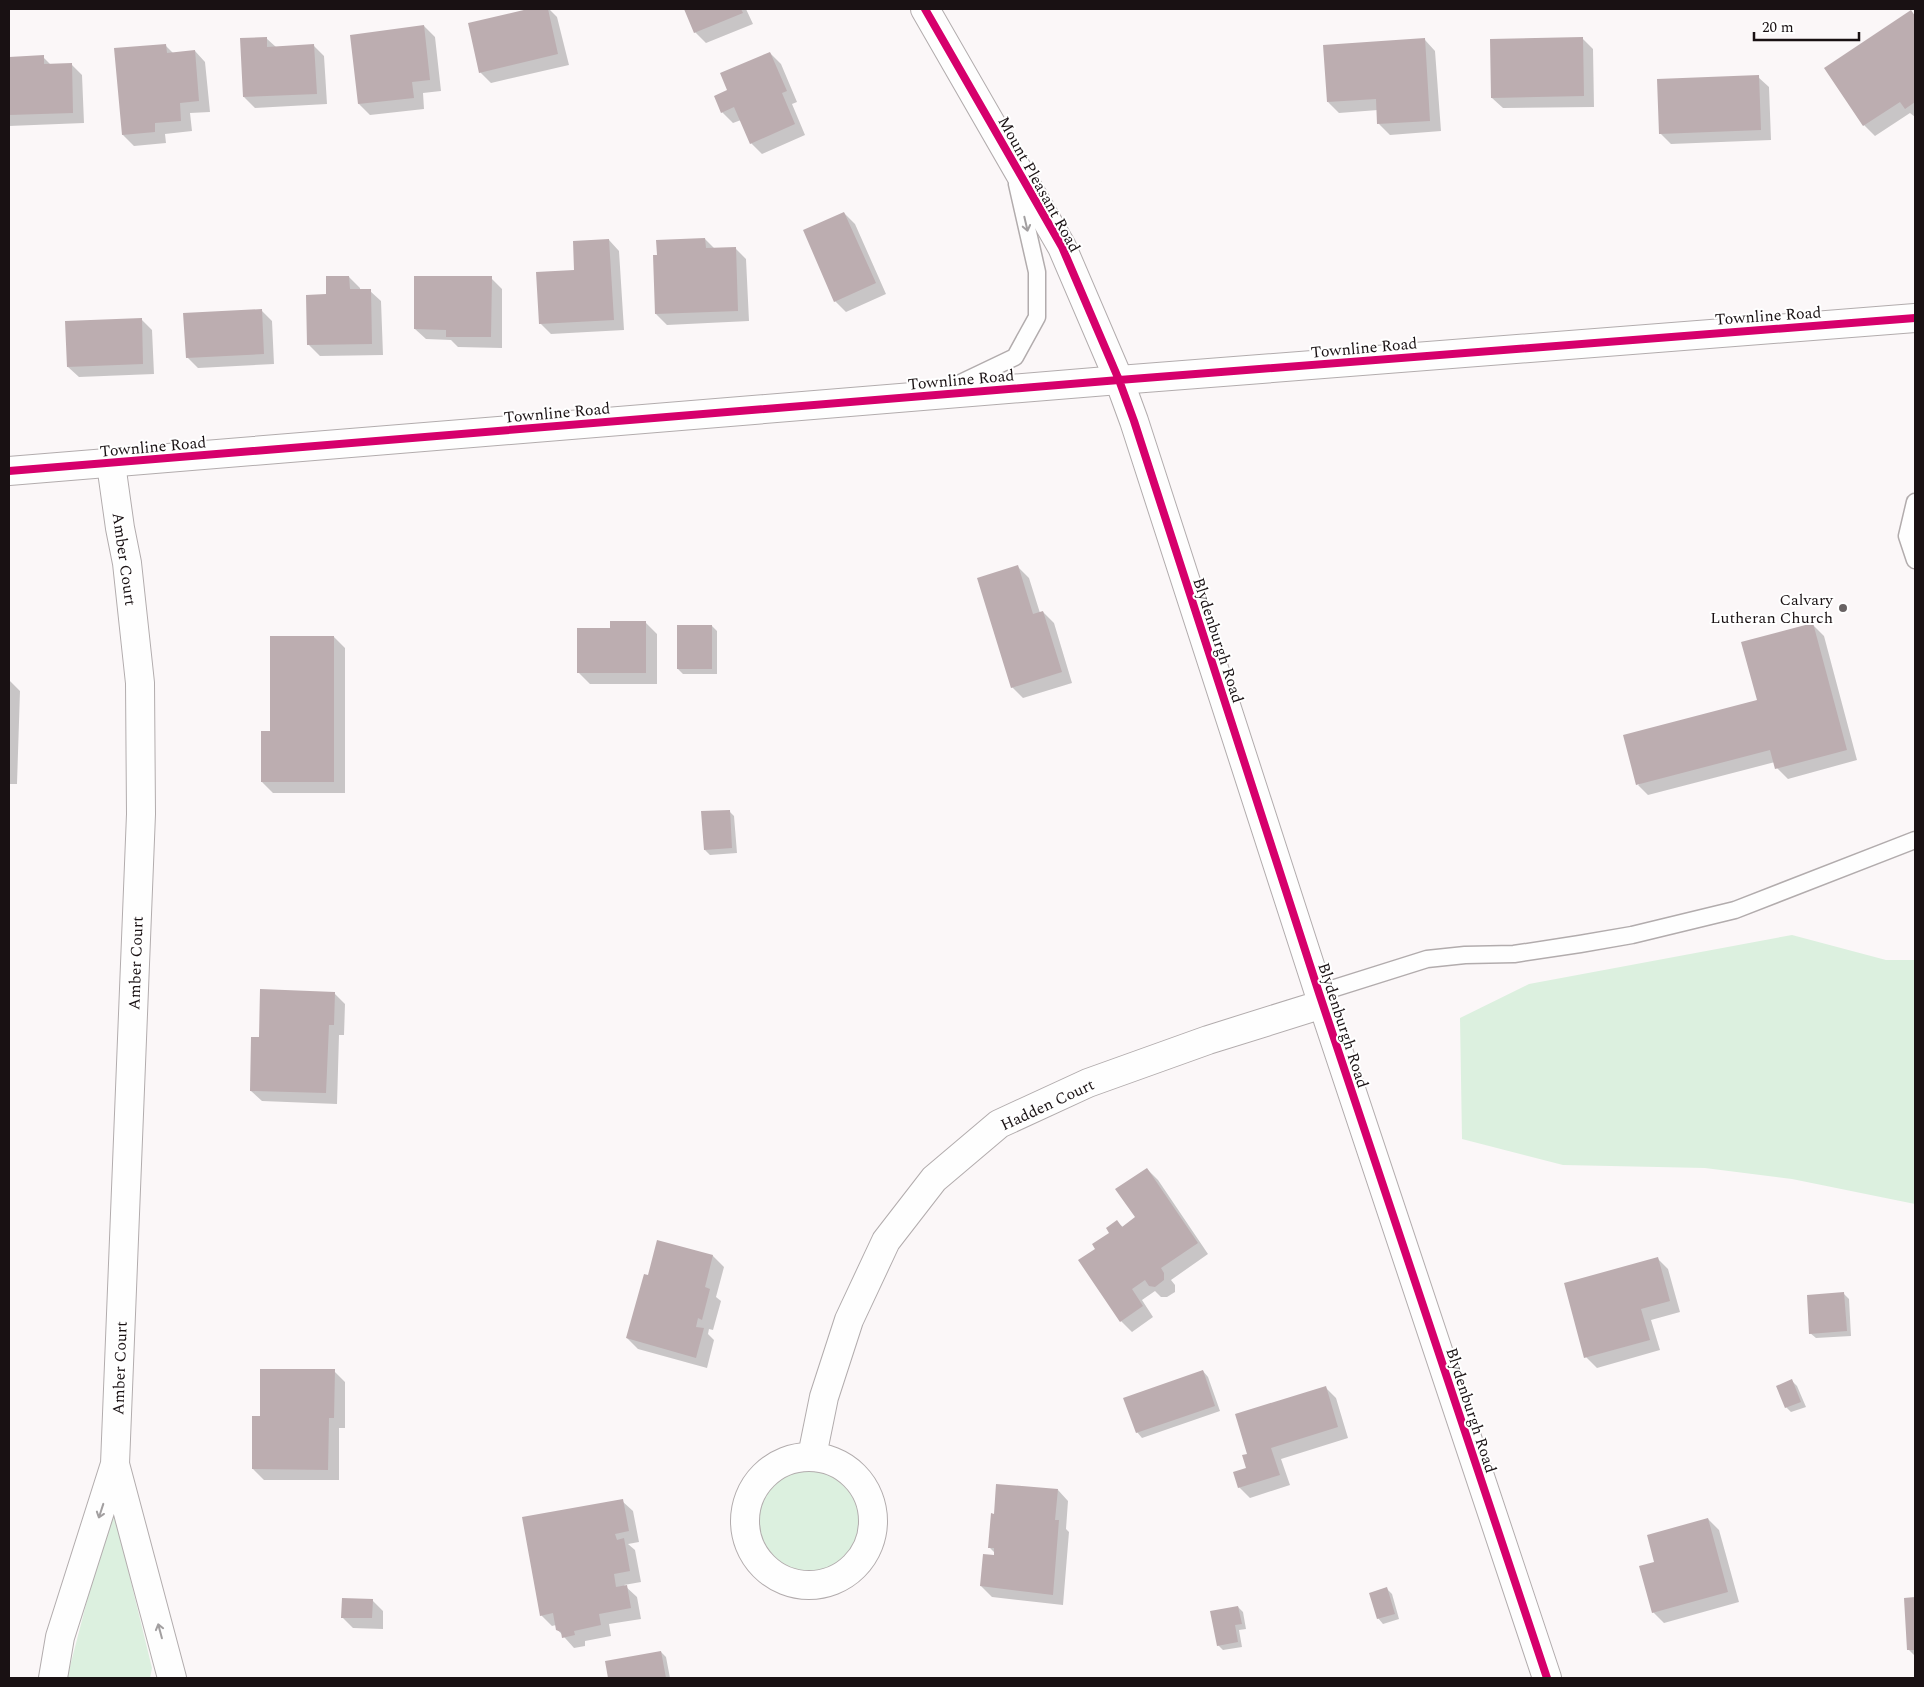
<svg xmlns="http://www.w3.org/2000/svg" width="1924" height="1687" viewBox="0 0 1924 1687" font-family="Spectral,serif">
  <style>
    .green { fill: #dcf0df }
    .shadow { fill: #0003 }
    .building { fill: #bcadb0 }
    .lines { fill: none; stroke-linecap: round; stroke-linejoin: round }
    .service-casing { stroke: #b2acad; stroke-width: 19 }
    .minor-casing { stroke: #b2acad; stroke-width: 30 }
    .tertiary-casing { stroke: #b2acad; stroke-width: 30 }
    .service { stroke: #fefefe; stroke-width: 16 }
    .minor { stroke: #fefefe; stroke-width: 28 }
    .tertiary { stroke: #fefefe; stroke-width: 28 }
    .cycleway-casing { stroke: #fff; stroke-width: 11 }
    .cycleway { stroke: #d6006c; stroke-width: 8 }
    .oneway { stroke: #a29fa0 }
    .poi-dot { fill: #686263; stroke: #fff; stroke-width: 2 }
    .labels { text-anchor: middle; stroke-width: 4; stroke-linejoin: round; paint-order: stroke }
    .street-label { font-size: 16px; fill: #191113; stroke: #fff }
    .poi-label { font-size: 16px; fill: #191113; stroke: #fff; text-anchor: end }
  </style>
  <rect width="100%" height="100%" fill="#fbf7f8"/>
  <path class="green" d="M1792 935 1886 960H1915V1204L1792 1179 1705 1168 1563 1165 1462 1139 1460 1018 1529 984Z
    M756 1520a54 54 0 1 1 108 0a54 54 0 1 1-108 0Z
    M112 1504 152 1668 150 1678H67Z"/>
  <path class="shadow" d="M534 9H549L557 17 569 65 491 83 480 72 469 24Z
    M685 9H746L753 24 706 43 695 32Z
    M1911 11 1915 16V117L1910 113 1875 136 1864 125Z
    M424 26 435 37 441 91 423 93 424 109 370 115 359 104 352 36Z
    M266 38 276 47 314 46 324 56 327 104 255 108 244 97Z
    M1582 38 1593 49 1594 107 1503 108 1492 98Z
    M1425 40 1435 51 1441 131 1390 135 1379 124 1378 110 1339 113 1328 102Z
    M165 45 174 54 195 51 205 62 210 112 190 113 192 131 165 134 166 143 134 146 123 135 115 49Z
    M770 53 781 64 797 102 792 104 805 135 762 154 751 143 741 120 733 123 722 112 729 91Z
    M43 57 51 65 71 64 82 75 84 123 9 126V58Z
    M1758 77 1769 87 1771 140 1671 144 1660 133Z
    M844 213 855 224 886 294 846 312 835 301Z
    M705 239 715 249 735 248 746 259 749 321 667 325 656 314Z
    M609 240 619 251 624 330 551 334 540 323 576 271Z
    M349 277 360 288V291H370L381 301 383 355 320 356 309 345 328 295Z
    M491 278 502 289V348L458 347 451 340 426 339 415 329Z
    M261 310 272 321 274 364 198 368 187 357Z
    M141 319 152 330 154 374 79 377 68 367Z
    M1018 567 1029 578 1040 613 1043 612 1054 623 1072 683 1023 698 1012 687Z
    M646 623 657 634V684H590L579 673 612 630Z
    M1813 625 1824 636 1857 760 1788 779 1777 768 1775 762 1648 795 1638 785 1758 701Z
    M712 626 717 631V674H683L678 669Z
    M334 637 345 648V793H273L262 782 271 732Z
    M9 680 20 691 17 784H9Z
    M729 811 734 816 737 853 710 855 705 850Z
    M334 993 345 1004 344 1035H339L337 1104 262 1101 251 1091 260 1038Z
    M1147 1169 1158 1180 1208 1254 1171 1280 1175 1285V1292L1167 1297H1161L1155 1291 1142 1300 1153 1317 1132 1332 1121 1321 1097 1249 1111 1233 1117 1222 1123 1227 1137 1218Z
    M658 1242 713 1256 724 1267 716 1297 721 1301 713 1330 709 1329 708 1334 714 1340 707 1368 638 1349 627 1338 649 1277Z
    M1657 1258 1668 1269 1680 1312 1651 1320 1660 1350 1597 1368 1586 1357Z
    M1843 1293 1849 1299 1851 1336 1816 1338 1810 1333Z
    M334 1371 345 1382V1428H339V1480H264L253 1469 261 1417Z
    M1203 1371 1208 1377 1220 1411 1142 1438 1137 1432Z
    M1792 1381 1797 1386 1806 1407 1791 1412 1786 1407Z
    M1325 1387 1336 1398 1348 1438 1281 1459 1290 1485 1250 1498 1239 1487 1247 1469 1248 1454Z
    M1058 1490 1068 1501 1066 1529 1069 1532 1063 1605 992 1597 981 1586 995 1556V1553L990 1548Z
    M622 1501 633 1511 639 1542 628 1544 635 1550 641 1582 624 1585 637 1597 641 1619 609 1624 611 1636 585 1641V1646L574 1648 557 1629 556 1625 552 1626 541 1615Z
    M1708 1519 1719 1530 1739 1602 1664 1623 1653 1612Z
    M1387 1589 1392 1594 1399 1619 1383 1624 1378 1618Z
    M1915 1598V1655H1914L1909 1650 1905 1599Z
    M372 1600 383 1611V1629L353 1628 342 1617Z
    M1238 1607 1243 1612 1246 1629 1239 1630 1242 1647 1223 1650 1218 1645Z
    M661 1652 666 1657 670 1678H610L606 1662Z"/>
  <path class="building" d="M528 9H548L558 54 479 73 468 23Z
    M684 9H741L743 13 694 33Z
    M1911 10 1915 16V102L1905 109 1900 102 1863 126 1824 68Z
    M424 25 430 80 412 82 414 98 358 104 350 35Z
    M267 37V47L314 44 317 94 243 97 240 38Z
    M1583 37 1584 96 1491 98 1490 39Z
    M1425 38 1430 121 1377 124 1376 99 1327 102 1323 45Z
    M166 44 167 53 195 50 199 101 180 103 181 121 155 123V132L122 135 114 48Z
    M770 52 787 91 782 93 795 124 750 144 734 107 721 113 714 96 727 90 720 73Z
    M44 55V64L72 63 73 113 9 115V57Z
    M1759 75 1761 130 1659 134 1657 79Z
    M844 212 876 283 834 302 803 230Z
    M705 238 706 248 736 247 738 311 655 314 653 255H657L656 240Z
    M609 239 614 320 539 324 536 272 574 270 573 241Z
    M326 276H349L350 289H371L372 344 307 345 306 295 326 294Z
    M414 276H492L491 337H446V330L414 329Z
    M262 309 264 354 186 358 183 313Z
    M142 318 143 364 67 367 65 321Z
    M1018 565 1033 614 1043 611 1062 672 1011 688 977 578Z
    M610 621H646V673H577V628H610Z
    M1813 623 1847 750 1775 769 1770 750 1636 785 1623 735 1757 700 1741 642Z
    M677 625H712V669H677Z
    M270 636H334V782H261V731H270Z
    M730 810 732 848 704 850 701 811Z
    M260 989 335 992 334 1025H329L326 1093 250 1091 251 1037H259Z
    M1147 1168 1198 1243 1161 1268 1164 1273V1280L1155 1287 1149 1286 1145 1280 1132 1289 1143 1306 1120 1322 1078 1260 1095 1249 1092 1244 1109 1233 1106 1228 1117 1220 1122 1227 1135 1217 1115 1189Z
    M657 1240 713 1255 705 1287 710 1289 702 1320 698 1318 696 1327 704 1328 696 1358 626 1338 644 1274 648 1275Z
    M1658 1257 1670 1301 1641 1309 1650 1340 1584 1358 1564 1283Z
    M1844 1292 1847 1331 1809 1334 1807 1295Z
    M260 1369H335L334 1418H329L328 1470 252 1469V1416H260Z
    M1203 1370 1215 1406 1136 1433 1123 1398Z
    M1792 1379 1801 1402 1785 1408 1776 1386Z
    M1326 1386 1338 1427 1271 1448 1280 1475 1238 1488 1233 1472 1246 1468 1242 1455 1247 1454 1235 1414Z
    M996 1484 1058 1489 1055 1520H1059L1053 1595 980 1586 983 1554 994 1555V1548H988L991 1513 994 1514Z
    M623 1499 629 1531 615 1534 617 1540 624 1538 630 1571 614 1574 616 1587 627 1585 631 1608 599 1614 601 1625 574 1631 575 1635 562 1638 561 1632 556 1630 553 1613 540 1616 522 1517Z
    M1708 1518 1728 1592 1652 1613 1639 1566 1654 1562 1647 1535Z
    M1387 1587 1395 1614 1377 1619 1369 1593Z
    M1915 1597V1650H1907L1904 1598Z
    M342 1598 373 1599 372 1618H341Z
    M1238 1606 1242 1624 1235 1625 1238 1642 1217 1646 1210 1611Z
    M661 1651 666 1678H608L605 1661Z"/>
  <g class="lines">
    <defs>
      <path id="service" d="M950 388 1015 357 1037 317V272L1017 184
        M1915 502 1907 536 1915 560
        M1319 993 1427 959 1465 955 1514 954 1580 944 1632 935 1735 910 1915 840"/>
      <path id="minor" d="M1119 380 1134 421 1319 993 1547 1678
        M812 1456 824 1397 849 1320 886 1241 934 1179 999 1124 1088 1083 1208 1040 1323 1004
        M745 1521a64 64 0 1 1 128 0a64 64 0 1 1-128 0Z
        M115 1464 172 1678
        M53 1678 60 1637 115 1464 141 814 140 683 127 563 120 528 111 464"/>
      <path id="tertiary" d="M925 9 1062 247 1119 380
        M9 471 1119 380 1915 318"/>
    </defs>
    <use href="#service" class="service-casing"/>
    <use href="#minor" class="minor-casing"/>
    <use href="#tertiary" class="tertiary-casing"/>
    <use href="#service" class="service"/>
    <use href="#minor" class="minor"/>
    <use href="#tertiary" class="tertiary"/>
    <defs>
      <path id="cycleway" d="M925 9 1062 247 1119 380 1134 421 1319 993 1547 1678
        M9 471 1119 380 1915 318"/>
    </defs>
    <use href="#cycleway" class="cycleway-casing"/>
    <use href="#cycleway" class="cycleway"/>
  </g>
  <defs><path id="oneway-shaft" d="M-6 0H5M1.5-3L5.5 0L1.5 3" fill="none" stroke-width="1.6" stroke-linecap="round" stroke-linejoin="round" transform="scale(1.25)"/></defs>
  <g class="oneway">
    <use href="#oneway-shaft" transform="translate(1026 224) rotate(77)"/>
    <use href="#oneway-shaft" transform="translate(101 1511) rotate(108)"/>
    <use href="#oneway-shaft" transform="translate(160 1631) rotate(-105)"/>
  </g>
  <circle class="poi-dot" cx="1843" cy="608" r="5"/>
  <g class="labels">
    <g class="street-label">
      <text transform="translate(1040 184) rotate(61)" y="6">Mount Pleasant Road</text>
      <text transform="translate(1768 315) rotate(-4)" y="6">Townline Road</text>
      <text transform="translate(1364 347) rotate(-5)" y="6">Townline Road</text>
      <text transform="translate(961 379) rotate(-5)" y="6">Townline Road</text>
      <text transform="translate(557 412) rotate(-5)" y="6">Townline Road</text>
      <text transform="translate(153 446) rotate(-5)" y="6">Townline Road</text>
      <text transform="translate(125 559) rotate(82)" y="6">Amber Court</text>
      <text transform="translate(1219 640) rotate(72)" y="6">Blydenburgh Road</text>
      <text transform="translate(135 963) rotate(-88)" y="6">Amber Court</text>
      <text transform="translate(1344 1025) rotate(72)" y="6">Blydenburgh Road</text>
      <text transform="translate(1047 1104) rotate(-25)" y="6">Hadden Court</text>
      <text transform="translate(119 1368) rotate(-88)" y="6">Amber Court</text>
      <text transform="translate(1472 1410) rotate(72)" y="6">Blydenburgh Road</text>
    </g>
    <g class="poi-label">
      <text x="1833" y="605">Calvary<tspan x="1833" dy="18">Lutheran Church</tspan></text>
    </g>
  </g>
  <rect width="1924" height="1687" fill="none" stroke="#191113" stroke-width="20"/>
  <path d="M1754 32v8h105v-8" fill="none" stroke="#191113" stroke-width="2.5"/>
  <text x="1762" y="32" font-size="15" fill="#191113" stroke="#ffffff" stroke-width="4" paint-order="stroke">20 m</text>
</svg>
